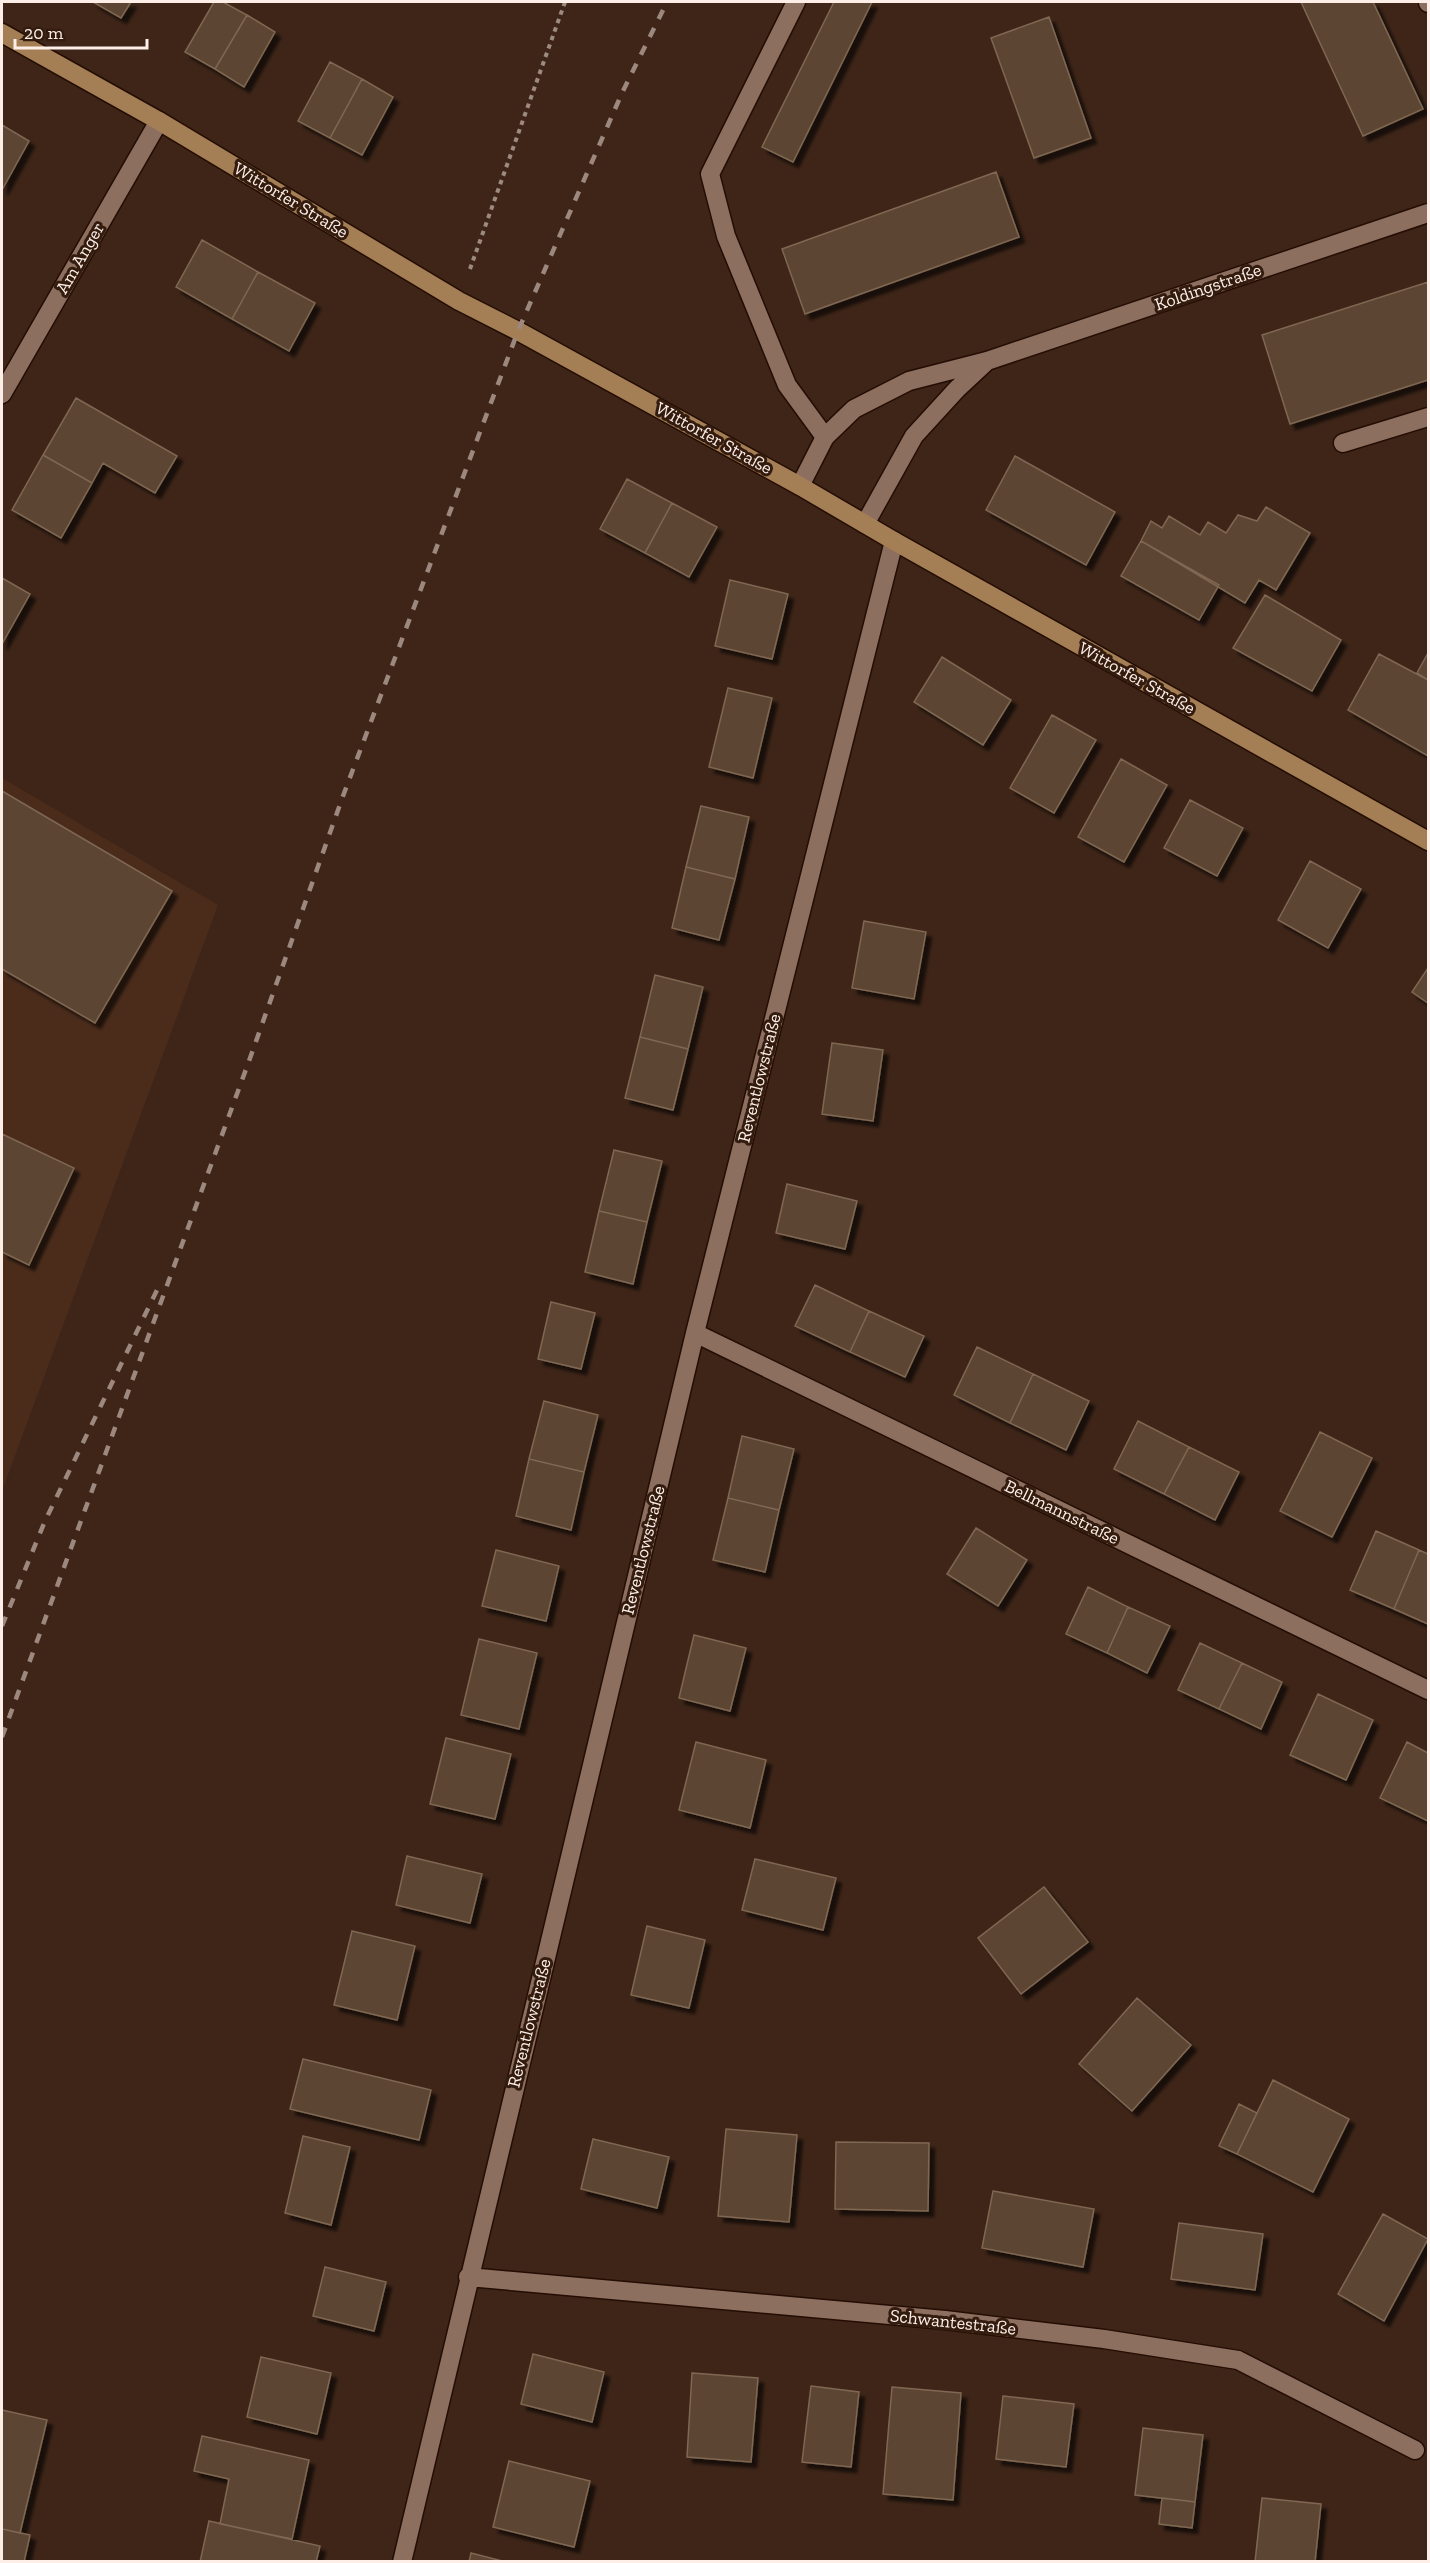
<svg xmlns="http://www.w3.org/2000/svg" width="1430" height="2563" viewBox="0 0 1430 2563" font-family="'Zilla Slab',serif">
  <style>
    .built { fill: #4b2c1b }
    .building { fill: #5b4531; stroke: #7f6752; stroke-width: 1.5; filter: url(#shadow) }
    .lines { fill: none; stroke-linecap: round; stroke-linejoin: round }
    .lane-casing { stroke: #240d03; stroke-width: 21 }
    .street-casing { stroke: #240d03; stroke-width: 21 }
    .secondary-casing { stroke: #240d03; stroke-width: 21 }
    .path { stroke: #9d8a80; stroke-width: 4; stroke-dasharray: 4.5 4.5; stroke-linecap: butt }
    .lane { stroke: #8d6f60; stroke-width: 18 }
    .street { stroke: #8d6f60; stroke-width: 18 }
    .secondary { stroke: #a47e55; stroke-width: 18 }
    .rail { stroke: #9c887e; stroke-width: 4.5; stroke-dasharray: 10 10; stroke-linecap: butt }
    .labels { text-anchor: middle; stroke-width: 6; stroke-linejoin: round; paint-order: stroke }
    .street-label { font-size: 18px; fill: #fdefe8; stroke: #331b0e }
  </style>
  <defs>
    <filter id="shadow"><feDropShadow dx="5.5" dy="5.5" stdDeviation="1.5" flood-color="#0009"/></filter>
  </defs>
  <rect width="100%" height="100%" fill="#3e2518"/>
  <path class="built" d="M2 778 218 905 2 1491Z"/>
  <path class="building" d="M93 2H131L121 18Z
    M214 2H223L247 15 215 69 185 52Z
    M834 2H872L793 162 762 147Z
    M1301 2H1373L1423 109 1363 136Z
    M247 15 275 32 244 87 215 69Z
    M1049 17 1091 138 1034 158 991 38Z
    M330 62 362 79 330 138 298 121Z
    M362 79 393 97 362 155 330 138Z
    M2 125 29 141 2 190Z
    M996 172 1019 237 805 314 782 249Z
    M202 240 258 272 232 319 176 287Z
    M258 272 315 303 289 351 232 319Z
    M1428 282V380L1290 424 1262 335Z
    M76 398 177 456 155 493 103 463 92 483 43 455Z
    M43 455 92 483 61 538 12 510Z
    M1015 456 1115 512 1086 565 986 510Z
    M627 479 672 503 645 553 600 529Z
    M672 503 717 527 689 577 645 553Z
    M1266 507 1310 533 1276 590 1259 580 1245 603 1141 541 1151 521 1162 528 1169 516 1200 535 1208 522 1226 533 1238 515 1257 521Z
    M1141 541 1219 585 1199 620 1121 576Z
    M2 578 30 594 2 644Z
    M730 580 788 594 772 659 715 646Z
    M1265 595 1341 640 1312 691 1233 648Z
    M1428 653V680L1417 673Z
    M1379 654 1428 680V756L1348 710Z
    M942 657 1011 700 983 745 914 702Z
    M728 688 772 698 753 778 709 767Z
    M1052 715 1096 740 1054 813 1010 788Z
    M1121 759 1167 785 1124 862 1078 837Z
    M2 791 172 891 95 1023 2 969Z
    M1190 800 1243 828 1217 876 1164 848Z
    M701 806 749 817 735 879 686 867Z
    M1310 861 1361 889 1328 948 1278 920Z
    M686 867 735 879 719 940 672 928Z
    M864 921 926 932 914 999 852 988Z
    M1428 968V1003L1412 992Z
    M655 975 703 987 688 1049 640 1037Z
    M640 1037 688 1049 673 1110 625 1098Z
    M832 1043 883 1050 873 1121 822 1114Z
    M2 1134 74 1168 29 1265 2 1252Z
    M614 1150 662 1161 647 1222 599 1211Z
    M787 1184 857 1201 845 1249 776 1233Z
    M599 1211 647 1222 633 1284 585 1272Z
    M815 1285 869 1311 850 1352 795 1326Z
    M551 1302 595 1313 581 1369 538 1359Z
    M869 1311 924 1336 905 1377 850 1352Z
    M977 1347 1033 1374 1010 1423 954 1395Z
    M1033 1374 1089 1401 1066 1450 1010 1423Z
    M544 1401 598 1415 584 1472 529 1459Z
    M1138 1421 1189 1447 1164 1494 1114 1469Z
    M1320 1432 1372 1458 1332 1537 1280 1511Z
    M742 1436 794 1449 779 1510 728 1498Z
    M1189 1447 1239 1472 1215 1520 1164 1494Z
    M529 1459 584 1472 571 1530 516 1516Z
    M728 1498 779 1510 765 1572 713 1560Z
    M976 1528 1027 1560 998 1606 947 1574Z
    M1376 1531 1419 1550 1394 1609 1350 1590Z
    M496 1550 559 1566 546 1621 482 1606Z
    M1419 1550 1428 1554V1624L1394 1609Z
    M1088 1587 1128 1607 1107 1653 1066 1634Z
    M1128 1607 1170 1626 1147 1673 1107 1653Z
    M694 1635 746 1648 730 1711 679 1698Z
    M479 1639 537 1653 519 1729 461 1715Z
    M1200 1643 1242 1663 1219 1709 1178 1690Z
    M1242 1663 1282 1682 1261 1729 1219 1709Z
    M1318 1694 1373 1720 1346 1780 1290 1755Z
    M446 1738 511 1754 495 1819 430 1804Z
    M696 1742 766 1760 750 1828 679 1810Z
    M1407 1742 1428 1753V1821L1380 1798Z
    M407 1856 482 1874 470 1923 396 1905Z
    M755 1859 836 1878 823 1930 742 1910Z
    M1044 1887 1088 1942 1021 1994 978 1938Z
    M647 1926 705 1940 689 2008 631 1995Z
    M352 1931 415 1946 397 2020 334 2005Z
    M1137 1998 1191 2045 1132 2111 1079 2064Z
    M303 2059 431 2090 419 2140 290 2109Z
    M1273 2080 1349 2119 1313 2192 1237 2154Z
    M1239 2104 1257 2113 1237 2154 1219 2146Z
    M726 2129 797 2135 789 2222 718 2216Z
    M303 2136 350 2147 331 2225 285 2213Z
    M593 2139 669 2157 657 2208 581 2189Z
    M836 2142 929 2143 928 2211 835 2209Z
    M993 2191 1094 2209 1083 2267 982 2248Z
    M1383 2214 1428 2239 1384 2321 1338 2294Z
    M1179 2223 1263 2234 1255 2290 1171 2279Z
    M325 2267 386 2282 374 2331 313 2316Z
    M533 2354 604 2372 592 2422 521 2404Z
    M261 2357 331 2373 317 2434 247 2417Z
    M692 2373 758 2378 751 2462 687 2457Z
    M811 2386 859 2392 851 2467 802 2462Z
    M892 2387 961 2393 953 2500 883 2494Z
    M1003 2396 1074 2404 1066 2467 996 2459Z
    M2 2410 47 2420 20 2533 2 2529Z
    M1143 2428 1203 2435 1195 2502 1135 2495Z
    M202 2436 309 2460 292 2539 220 2524 229 2479 194 2471Z
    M509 2461 590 2481 574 2547 493 2527Z
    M1162 2498 1195 2502 1192 2528 1159 2524Z
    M1262 2498 1321 2504 1315 2562H1255Z
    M209 2521 320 2546 316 2562H200Z
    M2 2529 30 2535 24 2562H2Z
    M471 2553 506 2562H469Z"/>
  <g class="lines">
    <defs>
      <path id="lane" d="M796 2 710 174 726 236 787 385 825 437
        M1428 2V3
        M1343 443 1428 417"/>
      <path id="street" d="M2 394 159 121
        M800 486 825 437 854 409 909 381 987 361 1428 213
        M865 524 914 436 957 389 986 362
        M695 1333 1428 1690
        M468 2277 945 2320 1104 2339 1238 2360 1415 2450
        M402 2562 695 1333 894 541"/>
      <path id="secondary" d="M2 33 159 121 459 301 518 331 800 486 894 541 1428 841"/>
    </defs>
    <use href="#lane" class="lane-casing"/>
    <use href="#street" class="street-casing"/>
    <use href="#secondary" class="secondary-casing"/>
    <path class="path" d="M470 269 565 2"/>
    <use href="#lane" class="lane"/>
    <use href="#street" class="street"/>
    <use href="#secondary" class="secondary"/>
    <path class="rail" d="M2 1626 45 1521 157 1290
      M2 1737 249 1061 343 796 518 331 622 93 667 2"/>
  </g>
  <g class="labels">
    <g class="street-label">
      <text transform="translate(291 200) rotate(31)" y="6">Wittorfer Straße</text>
      <text transform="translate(80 258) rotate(-60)" y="6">Am Anger</text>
      <text transform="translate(1208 287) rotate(-19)" y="6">Koldingstraße</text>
      <text transform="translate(714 438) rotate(29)" y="6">Wittorfer Straße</text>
      <text transform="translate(1137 678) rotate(29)" y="6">Wittorfer Straße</text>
      <text transform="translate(759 1078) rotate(-76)" y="6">Reventlowstraße</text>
      <text transform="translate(1062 1512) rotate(26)" y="6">Bellmannstraße</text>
      <text transform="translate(643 1550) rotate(-76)" y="6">Reventlowstraße</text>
      <text transform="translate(529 2023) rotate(-76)" y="6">Reventlowstraße</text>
      <text transform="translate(953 2322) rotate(6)" y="6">Schwantestraße</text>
    </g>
  </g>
  <rect width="1430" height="2563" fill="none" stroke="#fdefe8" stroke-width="6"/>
  <path d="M15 39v9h132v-9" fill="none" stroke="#fdefe8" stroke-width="3"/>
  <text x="24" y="39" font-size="18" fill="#fdefe8" stroke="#331b0e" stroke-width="4.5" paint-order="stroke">20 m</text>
</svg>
